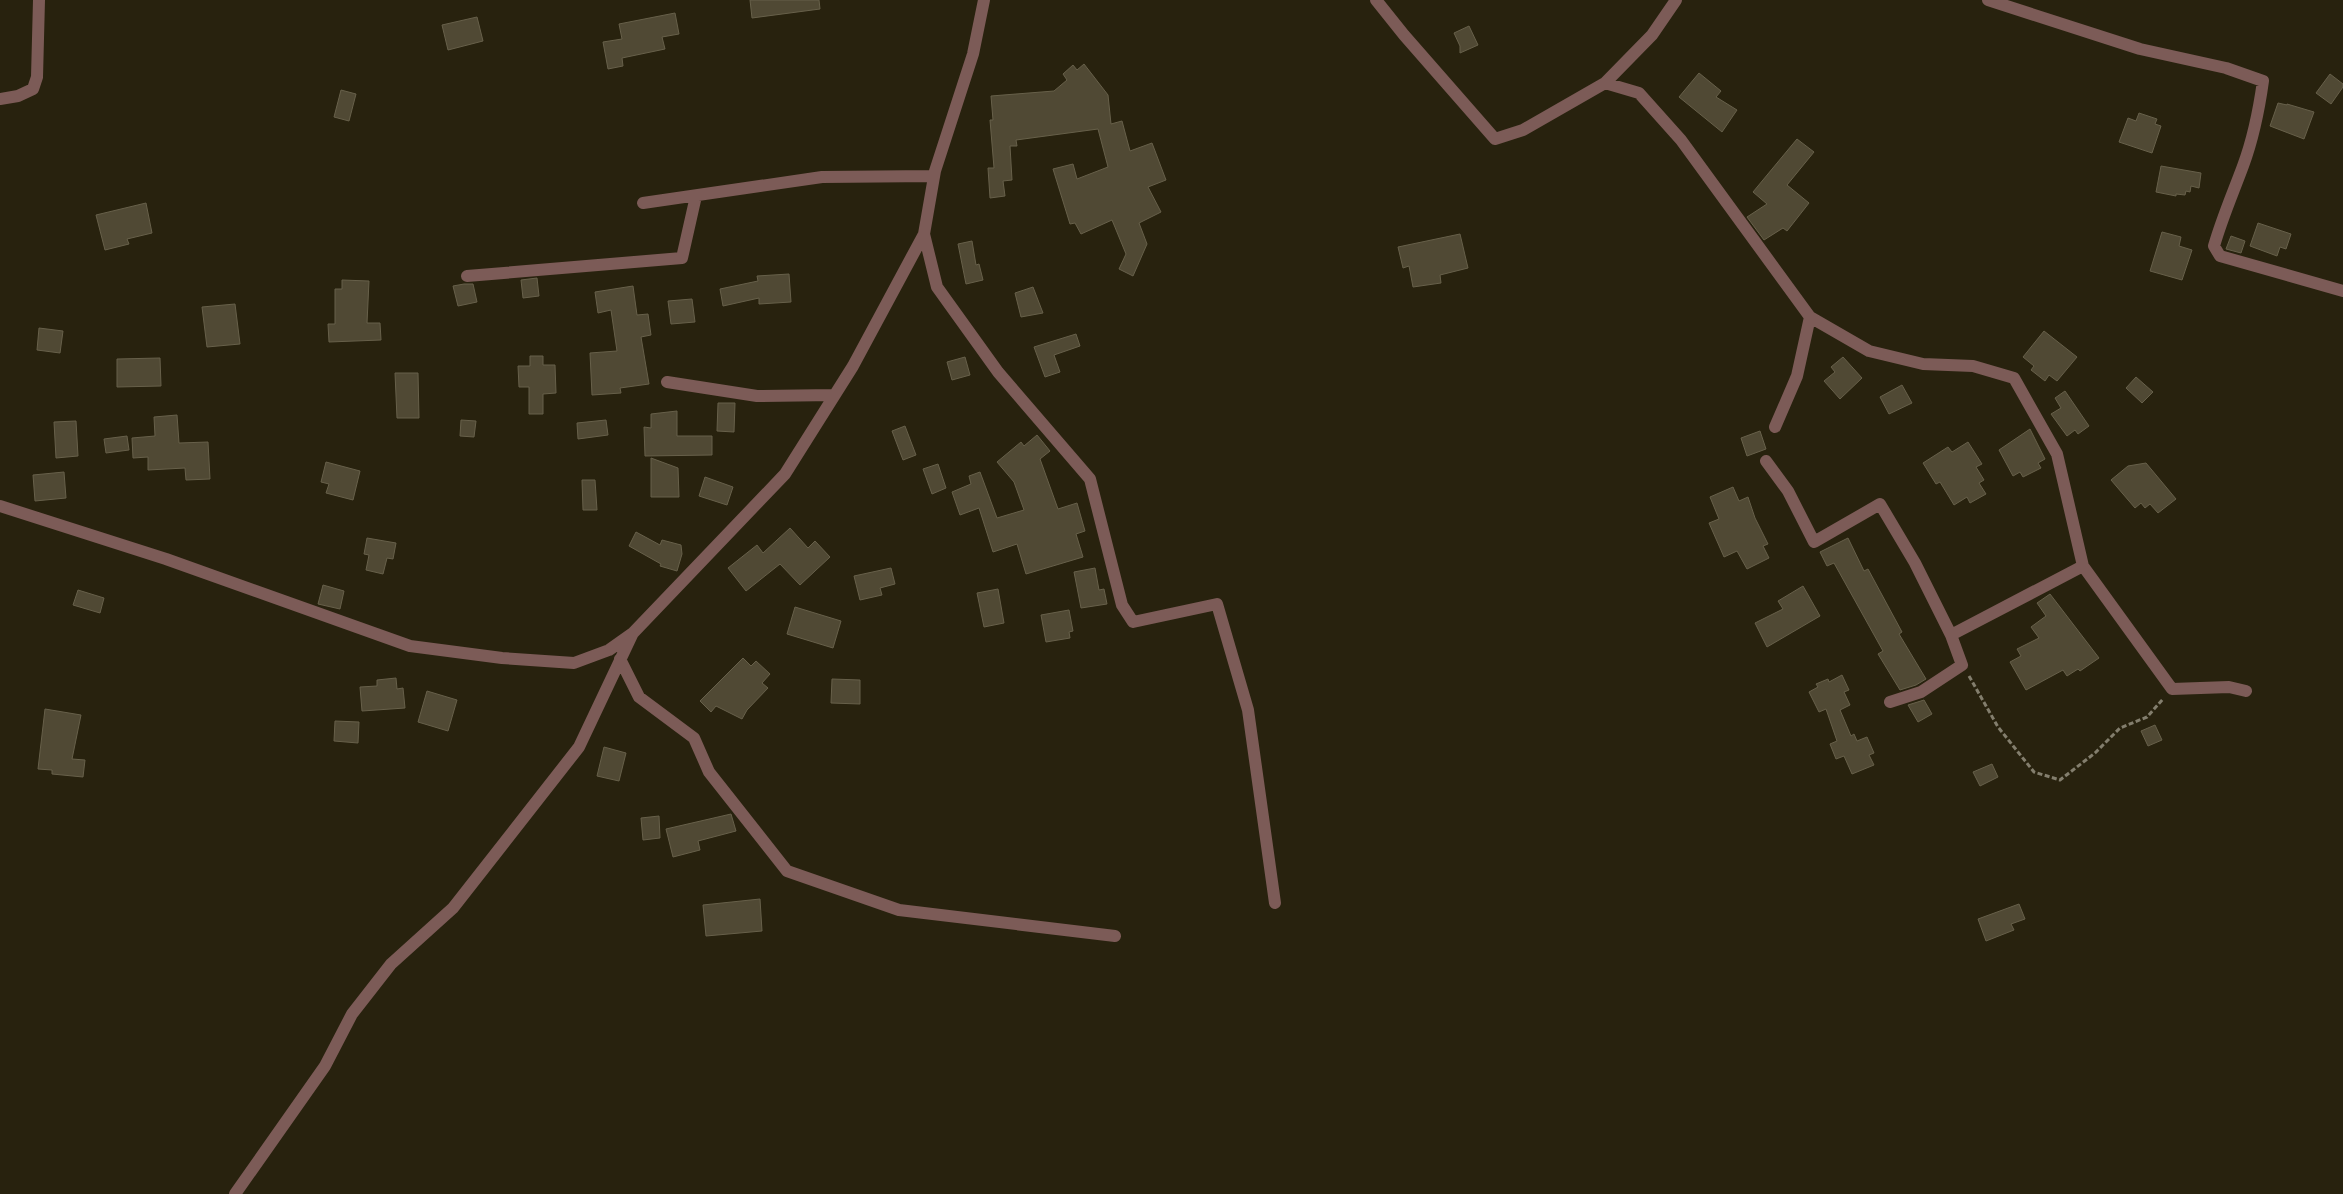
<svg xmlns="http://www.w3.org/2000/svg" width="2343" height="1194" viewBox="0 0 2343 1194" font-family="'Fira Sans',sans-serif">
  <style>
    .building { fill: #504934; stroke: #67604a }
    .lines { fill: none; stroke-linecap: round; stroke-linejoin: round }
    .path { stroke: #837e6d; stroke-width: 3; stroke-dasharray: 5 2.5; stroke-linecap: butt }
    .street { stroke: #7c5b57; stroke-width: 12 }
  </style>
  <rect width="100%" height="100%" fill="#28220e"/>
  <path class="building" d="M750 0H819L820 9 752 18Z
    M675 13 679 34 662 37 665 49 622 58 623 66 608 69 603 42 622 39 619 24Z
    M477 17 483 41 448 50 442 25Z
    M1469 26 1478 45 1460 53V46L1454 33Z
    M1084 64 1108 95 1111 124 1122 121 1130 151 1152 143 1166 180 1148 187 1161 212 1139 223 1147 244 1133 276 1119 269 1126 254 1112 220 1081 234 1075 223 1070 224 1053 169 1073 164 1077 179 1108 167 1098 129 1016 140 1017 146H1010L1012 180 1003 181 1005 196 990 198 988 168H994L990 120H993L991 96 1054 91 1067 80 1063 74 1073 65 1077 70Z
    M1699 73 1721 91 1716 97 1737 110 1722 132 1679 97Z
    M2330 74 2343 84V87L2331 104 2316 93Z
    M341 90 356 94 349 121 334 117Z
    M2278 103 2287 105V104L2314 112 2304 139 2270 126Z
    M2139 113 2157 119 2155 124 2161 126 2152 153 2119 142 2128 118 2136 121Z
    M1797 139 1814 152 1787 185 1809 203 1787 231 1783 228 1764 240 1747 217 1767 204 1753 192Z
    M2161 166 2201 173 2199 188 2191 186 2190 192 2186 191 2185 195 2176 194V196L2156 192Z
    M146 203 152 233 127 239 129 244 105 250 96 215Z
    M2258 223 2291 234 2286 249 2280 247 2277 256 2250 246Z
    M2162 232 2181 237 2179 246 2192 250 2182 280 2150 271Z
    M1460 234 1468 268 1440 275 1441 283 1413 287 1409 266 1403 268 1398 247Z
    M2231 236 2245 241 2241 253 2226 249Z
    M972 241 976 265 979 264 983 280 966 284 958 244Z
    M789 274 791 302 759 304V298L723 306 720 289 758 281 757 276Z
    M537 278 539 296 523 298 521 280Z
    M342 280 369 281 367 323H380L381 340 329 342 328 324H335V289H342Z
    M464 284H473L477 302 458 306 453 286Z
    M633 286 637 315 648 314 651 335 641 337 649 384 620 388 621 393 592 395 590 353 617 351 611 310 598 313 595 292Z
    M1033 287 1043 313 1021 317 1015 293Z
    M692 299 695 322 671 324 668 301Z
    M235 304 240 344 207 347 202 307Z
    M39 328 63 331 60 353 37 350Z
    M2044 331 2077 357 2057 381 2049 375 2045 381 2031 370 2034 366 2023 357Z
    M1076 334 1080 346 1054 355 1060 372 1045 377 1034 347Z
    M530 356H543V365H555L556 393 543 394V414H529V387H519L518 366H530Z
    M965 357 970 375 952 380 947 362Z
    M1843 357 1862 378 1840 399 1824 381 1835 372 1831 367Z
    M160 358 161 386 117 387V359Z
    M395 373H418L419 418H397Z
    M2136 377 2153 392 2142 403 2126 388Z
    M1902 385 1912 403 1889 414 1880 397Z
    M2065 391 2089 426 2078 434 2075 430 2067 436 2051 414 2061 408 2055 398Z
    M718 403H735L734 432 717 431Z
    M677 411V436H712V455L645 456 644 427 651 428V414Z
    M177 415 179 443 208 442 210 479 186 480 185 468 148 470V457L133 458 132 438 155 436 154 417Z
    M461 420 476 421 474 437 460 436Z
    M606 420 608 435 578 439 577 423Z
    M76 421 78 456 56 458 54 422Z
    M905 426 916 455 903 460 892 431Z
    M2030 429 2045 459 2038 463 2041 468 2023 477 2020 472 2013 476 1999 450Z
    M1760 431 1766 449 1747 456 1741 438Z
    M1037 435 1050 451 1040 459 1058 509 1077 503 1085 531 1076 534 1083 557 1026 574 1017 544 993 552 979 508 960 515 952 492 971 484 969 476 980 472 997 518 1024 510 1014 482 997 462 1021 442 1024 446Z
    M127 436 129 450 106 453 104 439Z
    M1968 442 1982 464 1976 467 1984 480 1979 483 1986 494 1970 503 1967 497 1954 505 1940 482 1936 484 1923 463 1948 447 1952 452Z
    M651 458 678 468 679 497H651Z
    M326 462 360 471 353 500 326 493 329 484 321 482Z
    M2146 463 2176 499 2158 513 2150 504 2145 508 2141 503 2135 508 2111 480 2128 466Z
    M938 464 946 488 932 494 923 469Z
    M64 472 66 498 35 501 33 475Z
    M705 477 733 487 727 505 699 496Z
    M582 480H595L597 510H583Z
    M1733 487 1739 501 1748 497 1755 518 1768 544 1763 546 1769 558 1747 569 1737 551 1724 557 1709 523 1719 519 1710 497Z
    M790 528 808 548 815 541 830 557 800 585 780 564 746 591 728 568 757 545 763 553Z
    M636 532 660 545 662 540 681 545 682 554 677 571 660 566 661 564 629 546Z
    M367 538 396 543 393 559 387 558 383 574 366 570 369 555 364 554Z
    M1848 538 1864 571 1868 569 1902 632 1899 634 1926 679 1916 685 1900 690 1878 654 1883 651 1834 563 1827 566 1820 552Z
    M891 568 895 584 880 588 882 595 860 600 854 576Z
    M1095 568 1099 590 1104 589 1107 604 1081 608 1074 572Z
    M323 585 344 591 340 609 318 604Z
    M1803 586 1820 616 1767 647 1755 623 1783 609 1778 601Z
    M998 589 1004 623 984 627 977 593Z
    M78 590 104 598 100 613 73 605Z
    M2050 594 2099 658 2080 671 2078 669 2067 676 2063 670 2026 690 2010 662 2021 656 2017 649 2039 638 2031 627 2046 616 2037 603Z
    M795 607 841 621 833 648 787 634Z
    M1069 610 1073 631 1069 632 1070 638 1046 642 1041 615Z
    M743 658 751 666 756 661 770 674 762 683 768 688 747 710 742 719 716 706 711 712 700 701Z
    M1842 675 1849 690 1844 692 1850 705 1840 710 1851 736 1854 734 1857 741 1867 737 1874 753 1869 755 1874 765 1852 774 1844 756 1836 759 1830 744 1837 741 1826 709 1819 712 1809 692 1818 687 1816 684 1828 679 1829 682Z
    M396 678 397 689 403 688 405 708 362 711 360 687 377 686V680Z
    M832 679 860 680V704L831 703Z
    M427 691 457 700 448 731 418 722Z
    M1924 700 1932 714 1918 722 1908 705Z
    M45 709 81 715 72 759 85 760 83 777 52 774V770L38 769Z
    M335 721 359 722 358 743 334 741Z
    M2155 725 2162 740 2148 746 2141 731Z
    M604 747 626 753 619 781 597 776Z
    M1992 764 1998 777 1980 786 1973 772Z
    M731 814 736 831 698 841 700 850 673 857 666 829Z
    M659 816 660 838 643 840 641 818Z
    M760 899 762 931 706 936 703 905Z
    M2019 904 2025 919 2011 924 2014 930 1986 941 1978 919Z"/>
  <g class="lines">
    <path class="path" d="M1969 676 1998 727 2034 772 2060 780 2095 753 2120 728 2147 717 2163 699"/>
    <path class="street" d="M1376 0 1404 35 1495 139 1523 130 1605 83 1652 35 1676 0
      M1988 0 2140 49 2226 68 2263 81C2259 110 2253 139 2243 166 2233 193 2222 218 2214 246L2220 256 2343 291
      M1605 83 1639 93 1681 140 1810 317 1797 376 1775 427
      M0 99 18 96 33 89 37 77 39 0
      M643 203 822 177 934 176
      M924 234 937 287 998 372 1090 479 1122 605 1133 622 1217 604 1248 710 1275 903
      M467 276 682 258 696 196
      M1810 317 1869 351 1923 364 1973 366 2014 378 2057 454 2083 566 1951 635 1962 665 1921 692 1890 702
      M667 382 757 396 834 395
      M1766 461 1788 491 1814 542 1880 504 1915 563 1951 635
      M0 506 166 559 410 646 502 658 574 663 609 650 633 633 785 474 853 366 924 234 935 171 973 54 984 0
      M2083 566 2172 689 2229 687 2246 691
      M620 659 639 697 694 738 709 772 787 871 899 910 1115 936
      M235 1194 325 1066 352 1014 391 964 453 908 579 747 632 635"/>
  </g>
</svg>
